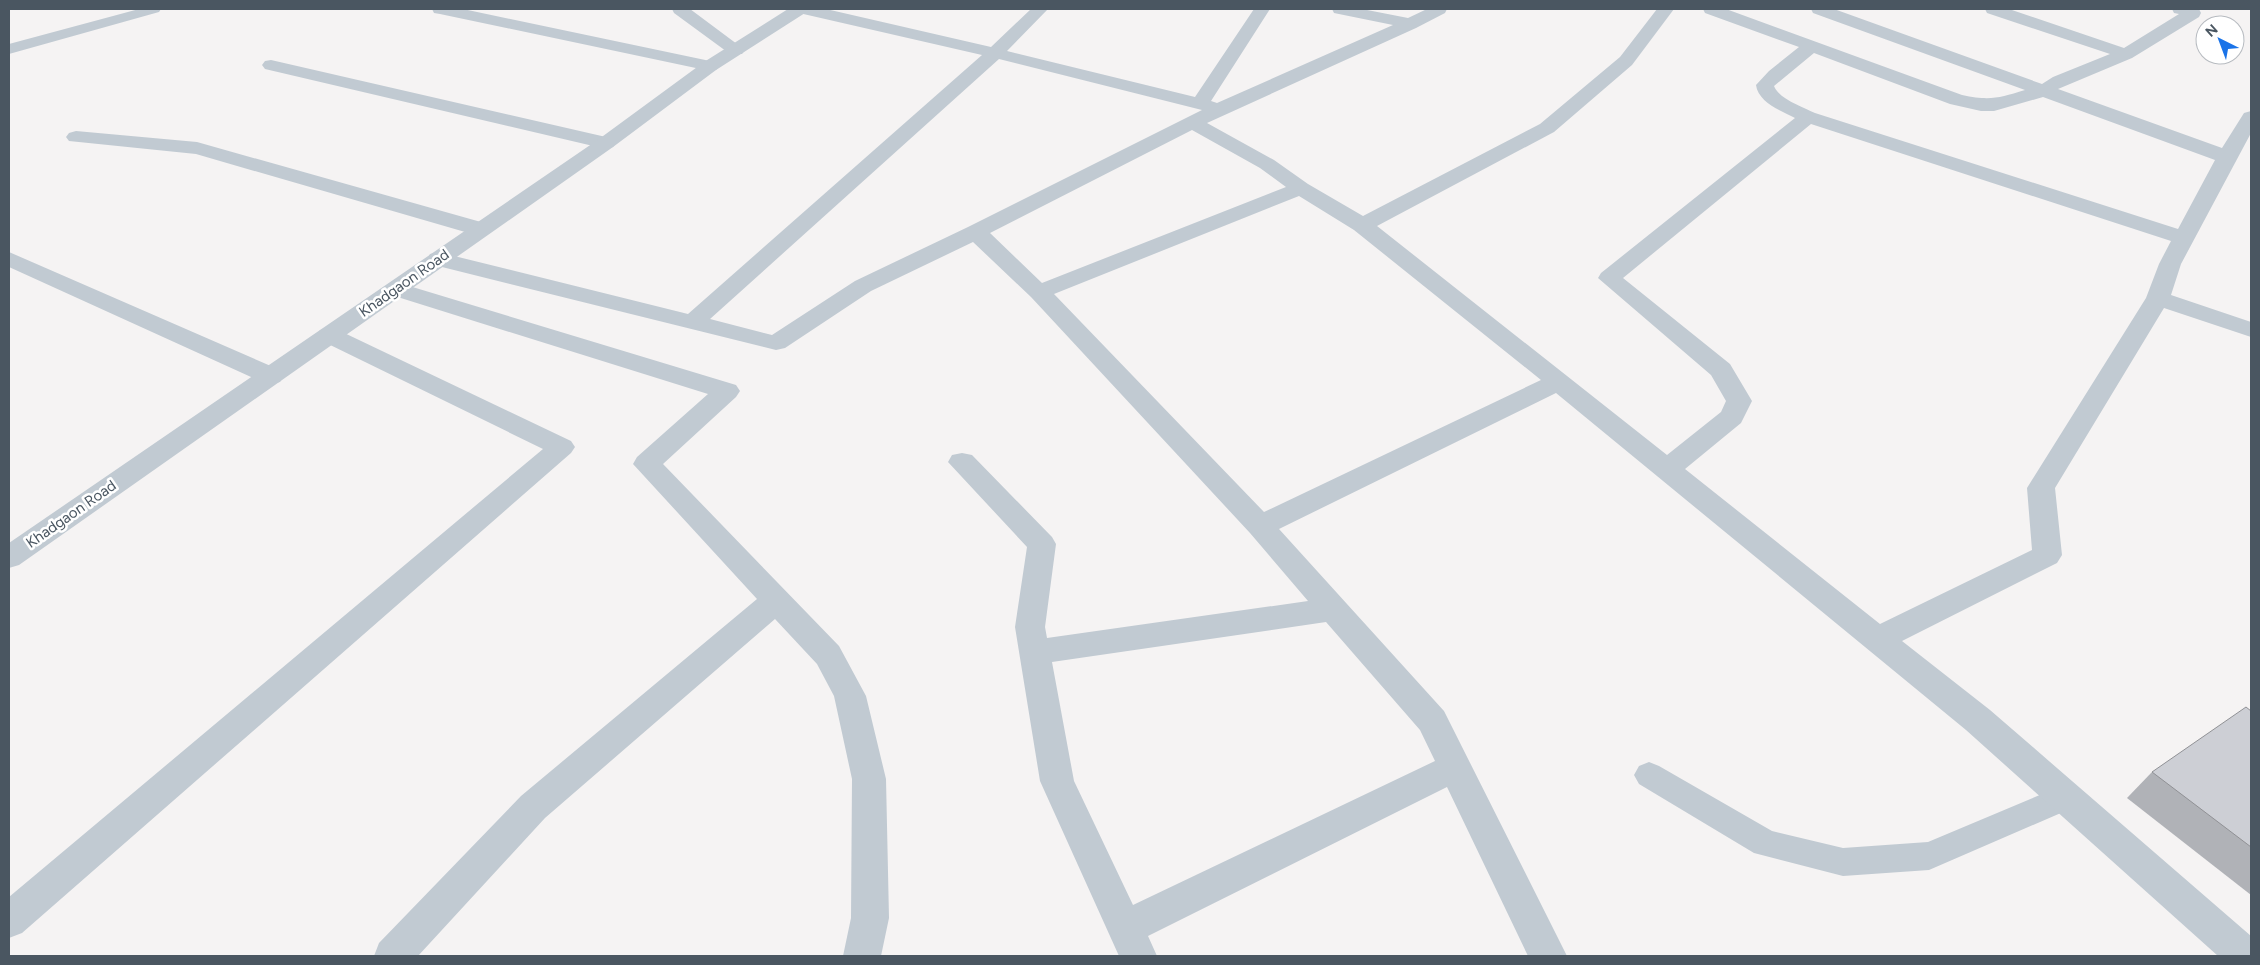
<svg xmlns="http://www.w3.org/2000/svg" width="2260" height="965" viewBox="0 0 2260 965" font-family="Figtree,sans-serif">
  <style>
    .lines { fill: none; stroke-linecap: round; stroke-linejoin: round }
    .service { fill: #c1cad2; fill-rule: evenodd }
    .minor { fill: #c1cad2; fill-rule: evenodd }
    .tertiary { fill: #c1cad2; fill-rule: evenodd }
    .wall { fill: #b0b2b7 }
    .building { fill: #cdcfd5; stroke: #909195 }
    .labels { text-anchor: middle; stroke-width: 5; stroke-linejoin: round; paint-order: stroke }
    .street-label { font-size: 15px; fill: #4a5661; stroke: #fff }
  </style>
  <rect width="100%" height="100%" fill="#f5f3f3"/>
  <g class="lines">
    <path class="service" d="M139 9H161L159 12 9 54V44Z
      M1649 762 1659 766 1772 831 1843 848 1928 842 2066 784 2077 788 2081 797 2077 806 1929 870 1843 876 1754 853 1639 784 1634 775 1639 766Z"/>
    <path class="minor" d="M432 9H463L710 61 716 62 719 66 716 70 710 71 440 14 434 13Z
      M672 9H690L745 50 742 54H730L674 13Z
      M797 9H826L991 47 1031 9H1048L1007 51 1195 97 1254 9H1270L1211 101 1217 103 1393 25 1334 13 1332 9H1362L1408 18 1427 9H1447L1445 13 1416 28 1207 123 1274 160 1308 184 1363 216 1540 124 1620 57 1657 9H1674L1632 65 1554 132 1377 226 1667 455 1721 412 1726 401 1711 375 1598 278 1601 273 1795 118C1781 111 1758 102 1756 85L1769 71 1799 47 1705 13 1703 9H1726L1962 95C1990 101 1999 98 2025 90L1813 13 1811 9H1834L2042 84 2053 77 2110 54 1987 13 1985 9H2009L2124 48 2179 14 2174 13 2172 9H2199L2201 13 2199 17 2132 58 2058 89 2222 148 2244 113 2251 111V133L2181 264 2171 295 2251 322V337L2164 308 2055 488 2062 555 2057 563 1902 641 1990 710 2251 936V956H2218L1966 730 1556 393 1279 529 1444 711 1567 956H1528L1447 787 1148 936 1157 956H1119L1040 781 1015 627 1027 547 948 462 952 455 962 453 972 455 1052 537 1056 544 1045 627 1047 638 1308 601 1250 533 1031 297 973 242 871 291 785 348 776 350 430 264 427 259 430 254 438 252 688 314 982 55 799 13ZM1814 53 1950 104 1981 111H1994L2043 97 2215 160 2178 229 1815 113C1803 107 1779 99 1774 86ZM999 59 1202 110 968 227 855 281 772 335 710 319ZM1811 124 2171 241 2159 264 2146 298 2027 488 2032 550 1880 624 1685 469 1741 423 1752 401 1730 364 1623 278ZM1192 130 1260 168 1286 187 1042 283 990 233ZM1299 196 1354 230 1541 380 1264 512 1054 294ZM1326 622 1420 730 1435 761 1133 905 1074 781 1052 662Z
      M271 60 606 137 613 139 616 143 613 147 606 149 265 69 262 65 265 61Z
      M76 131 197 142 488 224 491 229 488 234 480 236 472 234 196 154 69 141 66 137 69 133Z
      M9 252 280 370 284 376 280 382 271 384 262 382 9 267Z
      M396 282 736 385 740 391 736 397 663 464 839 646 866 696 886 779 889 918 881 956H843L851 918 852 779 834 696 817 664 775 619 545 818 418 956H374L379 943 521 796 757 599 633 464 637 457 708 394 388 294 384 289 388 284Z
      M329 328 338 330 571 441 575 447 571 453 22 933 9 938V897L543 449 320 340 317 335 320 330Z"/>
    <path class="tertiary" d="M788 9H807L805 13 716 70 613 147 19 565 9 568V543L599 139 704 62Z"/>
  </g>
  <path class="wall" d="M2251 711V895L2127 798 2152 772Z"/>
  <path class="building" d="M2246 707 2251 711V847L2152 772Z"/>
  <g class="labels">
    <g class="street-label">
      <text transform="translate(404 283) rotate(-35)" y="5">Khadgaon Road</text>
      <text transform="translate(71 514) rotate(-35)" y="5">Khadgaon Road</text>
    </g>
  </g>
  <rect width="2260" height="965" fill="none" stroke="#4a5661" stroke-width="20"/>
  <g transform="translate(2220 40) rotate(318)"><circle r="24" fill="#ffffff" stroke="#b7bbc0"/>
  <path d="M0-4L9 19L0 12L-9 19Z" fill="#1a73e8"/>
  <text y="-8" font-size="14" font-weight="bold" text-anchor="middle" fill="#4a5661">N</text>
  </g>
</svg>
